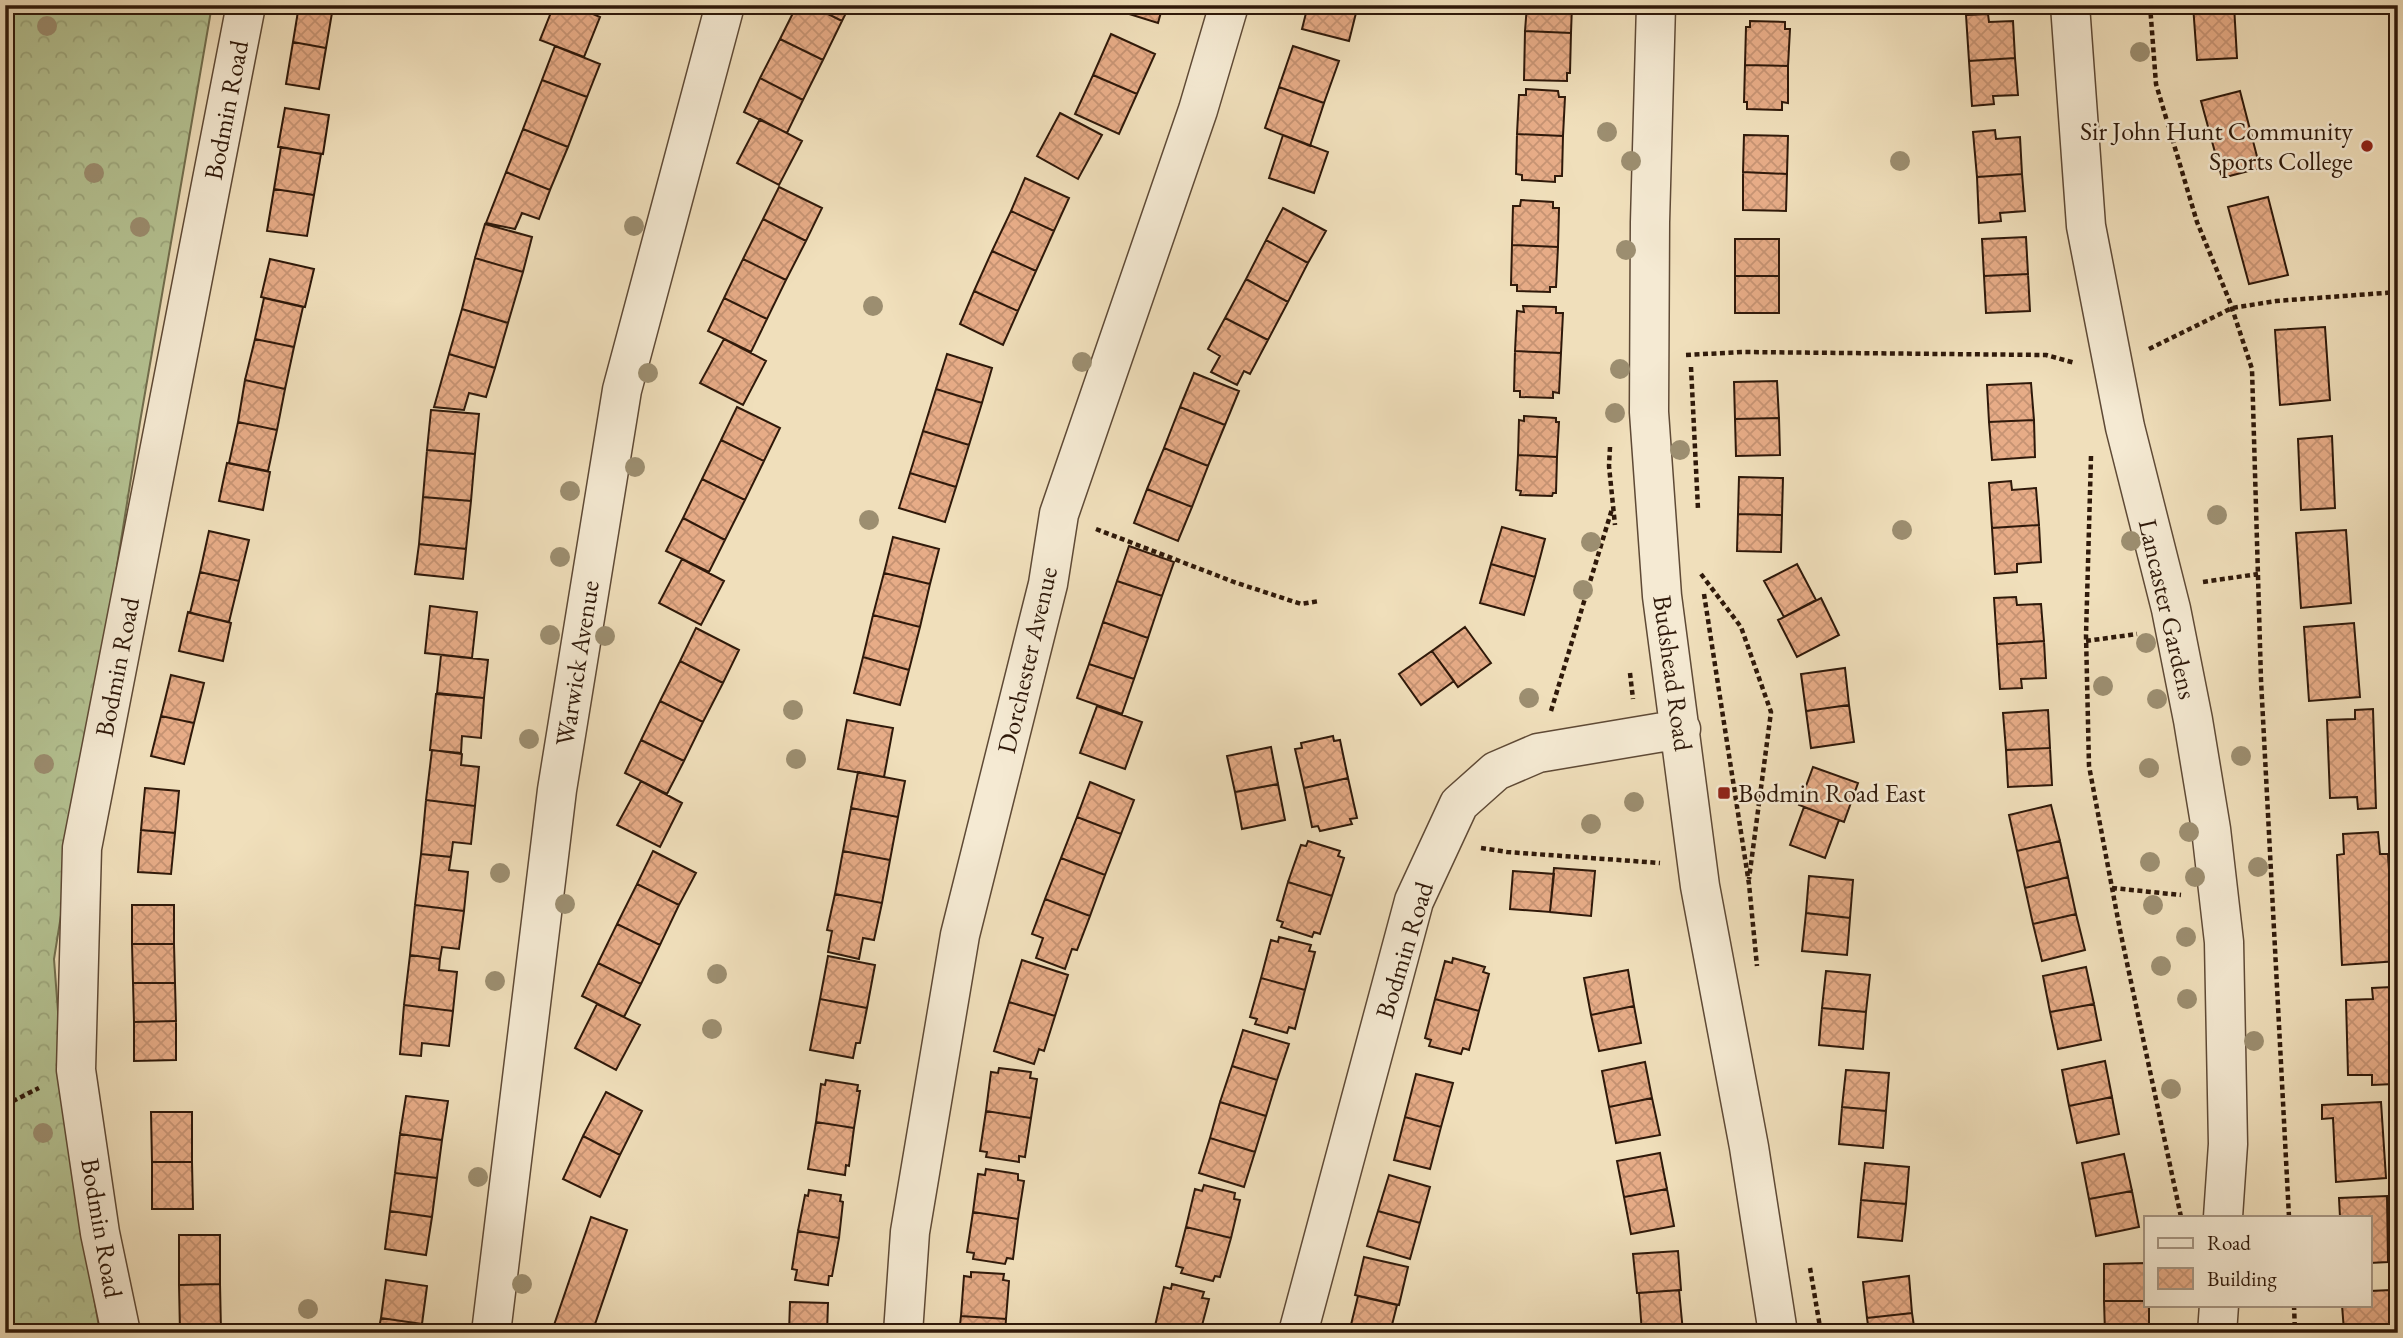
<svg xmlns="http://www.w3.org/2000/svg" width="2403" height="1338" viewBox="0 0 2403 1338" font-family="'EB Garamond',serif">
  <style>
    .forest { fill: url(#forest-crowns); stroke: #726e4e; stroke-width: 2 }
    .building { fill: url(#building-cross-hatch); stroke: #2f190a; stroke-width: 2 }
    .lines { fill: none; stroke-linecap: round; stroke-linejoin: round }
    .minor-casing { stroke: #5f4a36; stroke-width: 41 }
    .path { stroke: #2f190a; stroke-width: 4.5; stroke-dasharray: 5 3.5; stroke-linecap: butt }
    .minor { stroke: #f5ead3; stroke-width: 38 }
    .tree { fill: #9c8e70 }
    .poi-dot { fill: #8f2418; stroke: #f5ead3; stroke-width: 2.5 }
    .labels { text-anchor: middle; stroke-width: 5; stroke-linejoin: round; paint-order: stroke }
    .street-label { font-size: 26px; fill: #2f190a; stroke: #f5ead3 }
    .poi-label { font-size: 26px; fill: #2f190a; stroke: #f5ead3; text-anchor: end }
  </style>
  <defs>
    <pattern id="forest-crowns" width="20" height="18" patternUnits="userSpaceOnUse" patternTransform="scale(1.75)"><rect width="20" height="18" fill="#b5c393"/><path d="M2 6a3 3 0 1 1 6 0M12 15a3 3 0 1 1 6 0" fill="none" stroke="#9ca77d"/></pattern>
    <pattern id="building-cross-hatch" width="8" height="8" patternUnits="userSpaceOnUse" patternTransform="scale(1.75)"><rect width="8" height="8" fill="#e7ac87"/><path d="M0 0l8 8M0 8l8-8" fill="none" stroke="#c69373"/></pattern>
  </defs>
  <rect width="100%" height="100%" fill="#f0dfbb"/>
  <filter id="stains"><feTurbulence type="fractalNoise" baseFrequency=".00286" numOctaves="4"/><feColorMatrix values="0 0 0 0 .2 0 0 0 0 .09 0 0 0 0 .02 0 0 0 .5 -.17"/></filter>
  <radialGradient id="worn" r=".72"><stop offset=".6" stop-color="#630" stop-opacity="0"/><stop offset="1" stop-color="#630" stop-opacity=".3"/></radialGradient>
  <path class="forest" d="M5 5H212L140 422 54 959 68 1143 100 1333H5Z"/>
  <path class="building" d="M299 5 333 7 326 48 293 42Z
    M554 5H572L600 17 584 57 540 40Z
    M797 5H810L842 21 823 60 780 39Z
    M810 5H850L842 21Z
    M1113 5H1163L1158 23 1113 9Z
    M1308 5H1358L1349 41 1302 29Z
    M1527 5H1572L1571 33 1525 31Z
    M2193 5H2234L2237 58 2197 60Z
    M1988 14 1989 22 2013 21 2015 58 1969 61 1966 15Z
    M1750 21 1785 22V29H1790L1788 66 1745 65 1746 27H1750Z
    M1525 31 1571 33 1570 73H1567V81L1524 80Z
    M1111 34 1155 54 1137 94 1093 75Z
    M780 39 823 60 803 100 760 78Z
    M293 42 326 48 319 89 286 84Z
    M555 46 600 64 587 97 542 80Z
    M1293 46 1339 61 1324 103 1279 87Z
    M2015 58 2018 95 1993 96 1994 104 1972 106 1969 61Z
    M1745 65 1788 66V103L1782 102V110L1747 109V102H1744Z
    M1093 75 1137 94 1119 134 1075 114Z
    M760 78 803 100 787 133 744 112Z
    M542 80 587 97 568 147 523 129Z
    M1279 87 1324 103 1310 146 1265 128Z
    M1526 89 1558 91 1559 97H1565L1563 136 1517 134 1519 95H1526Z
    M2240 91 2260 168 2222 178 2201 101Z
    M285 108 329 115 323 154 278 147Z
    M1060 113 1102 135 1078 179 1037 156Z
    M760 119 802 141 779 185 737 163Z
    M523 129 568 147 550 190 506 172Z
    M1995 130 1996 139 2020 137 2022 174 1977 177 1973 132Z
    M1517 134 1563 136 1562 176H1555V182L1522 180V175L1516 174Z
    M1283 135 1328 152 1314 193 1269 178Z
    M1744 135 1788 136 1787 174 1743 172Z
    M281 147 321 154 314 195 274 189Z
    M506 172 550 190 539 219 522 213 515 229 486 223Z
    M1743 172 1787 174 1786 211 1743 210Z
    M2022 174 2025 211 2000 213 2001 221 1979 223 1977 177Z
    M1025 178 1069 198 1054 231 1011 211Z
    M779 187 822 208 806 241 763 219Z
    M274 189 314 195 307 236 267 231Z
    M2268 197 2288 275 2249 284 2228 207Z
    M1521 200 1553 202V208H1559L1558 247 1512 245 1513 206H1520Z
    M1283 208 1326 231 1308 263 1266 240Z
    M1011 211 1054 231 1036 271 992 251Z
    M763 219 806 241 786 280 743 259Z
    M485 224 532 237 523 272 475 258Z
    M2026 237 2028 274 1984 276 1982 239Z
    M1735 239H1779V276H1735Z
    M1266 240 1308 263 1288 302 1246 279Z
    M1512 245 1558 247 1556 287H1550V292L1517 291V285H1511Z
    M992 251 1036 271 1018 311 974 291Z
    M475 258 523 272 508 323 462 309Z
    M270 259 314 269 305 307 261 297Z
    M743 259 786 280 767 319 724 298Z
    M2028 274 2030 311 1986 313 1984 276Z
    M1735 276H1779V313H1735Z
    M1246 279 1288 302 1268 340 1225 318Z
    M974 291 1018 311 1003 345 960 324Z
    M264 298 303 307 294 347 255 339Z
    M724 298 767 319 751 352 708 331Z
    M1523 306 1556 307V313H1563L1561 353 1515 351 1517 311 1524 312Z
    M462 309 508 323 495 368 449 354Z
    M1225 318 1268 340 1250 374 1244 371 1237 385 1211 372 1220 356 1208 349Z
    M2325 327 2330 400 2280 405 2275 330Z
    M255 339 294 347 285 389 245 380Z
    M724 339 766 361 743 405 700 383Z
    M1515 351 1561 353 1559 393 1553 392V398L1520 397V391H1514Z
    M449 354 495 368 486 397 469 393 464 410 434 407Z
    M947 354 992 368 982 403 936 389Z
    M1194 373 1239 391 1225 425 1180 407Z
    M245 380 285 389 277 430 238 422Z
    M1777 381 1779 418 1735 419 1734 382Z
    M2031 383 2034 420 1989 422 1987 385Z
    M936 389 982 403 969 445 923 431Z
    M737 407 780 428 764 461 721 440Z
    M1180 407 1225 425 1208 466 1164 448Z
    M431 410 479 414 475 454 427 450Z
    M1524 416 1556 418V422H1559L1557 457 1518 455 1519 420 1524 421Z
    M1779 418 1780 455 1736 456 1735 419Z
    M2034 420 2035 457 1992 460 1989 422Z
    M238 422 277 430 268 471 229 463Z
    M923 431 969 445 956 487 910 473Z
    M2332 436 2335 508 2301 510 2298 439Z
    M721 440 764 461 745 500 702 479Z
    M1164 448 1208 466 1192 507 1147 489Z
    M427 450 475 454 471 501 423 497Z
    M1518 455 1557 457 1556 493H1553L1552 496 1520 495 1521 491 1516 490Z
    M227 463 270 472 263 510 219 501Z
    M910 473 956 487 945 522 899 508Z
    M1739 477 1783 478 1782 515 1738 514Z
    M702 479 745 500 725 540 683 518Z
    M2011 481 2012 490 2036 488 2039 525 1992 528 1989 483Z
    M1147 489 1192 507 1178 541 1134 523Z
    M423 497 471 501 466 549 419 544Z
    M1738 514 1782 515 1781 552 1737 551Z
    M683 518 725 540 709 572 666 551Z
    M2039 525 2041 562 2017 564V572L1995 574 1992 528Z
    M1502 527 1545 539 1535 577 1491 564Z
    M2346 530 2351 603 2301 608 2296 533Z
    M209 531 249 540 239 581 200 572Z
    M893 537 939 549 930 584 884 573Z
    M419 544 466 549 463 579 415 574Z
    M1129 546 1174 562 1162 596 1117 581Z
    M682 559 724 581 701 625 659 603Z
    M1491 564 1535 577 1524 615 1480 603Z
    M1797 564 1816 600 1784 617 1764 581Z
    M200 572 239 581 229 622 190 613Z
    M884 573 930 584 920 627 873 615Z
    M1117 581 1162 596 1148 638 1103 622Z
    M2016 597 2017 605 2041 604 2044 641 1997 644 1994 598Z
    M1821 598 1839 635 1797 657 1778 620Z
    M430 606 477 612 472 658 425 653Z
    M188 612 231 623 223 661 179 651Z
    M873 615 920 627 909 670 863 657Z
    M1103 622 1148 638 1134 679 1089 664Z
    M2354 623 2360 697 2309 701 2304 627Z
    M1465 627 1491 663 1458 687 1432 651Z
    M696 628 739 650 723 683 680 661Z
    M2044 641 2046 678 2021 679 2022 688 2000 689 1997 644Z
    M1432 651 1454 681 1421 705 1399 674Z
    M441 655 488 660 484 698 437 693Z
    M863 657 909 670 900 705 854 693Z
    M680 661 723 683 703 722 660 701Z
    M1089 664 1134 679 1122 714 1077 698Z
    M1845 668 1849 705 1806 711 1801 674Z
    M171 675 204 683 194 723 161 716Z
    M436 694 484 698 481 738 462 736 461 753 430 750Z
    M660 701 703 722 684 761 641 740Z
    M1849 705 1854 742 1811 748 1806 711Z
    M1097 706 1142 722 1125 769 1080 753Z
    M2373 709 2376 808 2358 809 2357 797 2330 798 2327 720 2355 719V710Z
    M2048 710 2050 748 2006 750 2003 713Z
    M161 716 194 723 184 764 151 756Z
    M847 720 893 728 884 777 838 769Z
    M1333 736 1334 741 1340 740 1348 778 1304 788 1295 749 1302 748 1301 743Z
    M641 740 684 761 667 794 625 773Z
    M1271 747 1278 784 1235 792 1227 756Z
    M2050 748 2052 785 2008 787 2006 750Z
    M432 750 462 754 461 765 479 767 475 806 426 800Z
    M1813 767 1858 783 1844 822 1799 805Z
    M858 772 905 781 898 817 851 808Z
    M1348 778 1357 818 1350 819 1352 824 1320 831 1318 826 1312 827 1304 788Z
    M641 781 682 803 660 847 617 825Z
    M1090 782 1134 800 1121 834 1077 817Z
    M1278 784 1285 820 1242 829 1235 792Z
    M145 788 179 791 175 833 141 830Z
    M426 800 475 806 471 844 453 842 451 857 421 854Z
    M2051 805 2060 841 2017 851 2009 815Z
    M1804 807 1839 820 1825 858 1790 845Z
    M851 808 898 817 890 860 843 851Z
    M1077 817 1121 834 1105 875 1061 858Z
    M141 830 175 833 171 874 138 872Z
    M2378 832 2380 854H2388L2393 932 2398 931V961L2342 965 2337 855 2344 854 2343 834Z
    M1308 841 1340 851 1338 856 1344 858 1332 896 1288 882 1301 845 1306 846Z
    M2060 841 2068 877 2025 888 2017 851Z
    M653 851 696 873 679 905 637 884Z
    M843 851 890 860 882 903 835 894Z
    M421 854 451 857 449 870 468 872 464 911 415 905Z
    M1061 858 1105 875 1090 916 1045 899Z
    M1554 868 1595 871 1591 916 1550 912Z
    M1513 871 1554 874 1550 912 1510 909Z
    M1809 876 1853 880 1850 918 1806 913Z
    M2068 877 2076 914 2033 924 2025 888Z
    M1288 882 1332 896 1320 934 1314 932 1312 937 1281 927 1283 922 1277 920Z
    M637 884 679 905 660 945 617 924Z
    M835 894 882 903 874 940 863 938 859 959 828 952 832 931 827 930Z
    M1045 899 1090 916 1077 950 1072 949 1065 969 1036 958 1043 938 1032 934Z
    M132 905H174V944H132Z
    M415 905 464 911 459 949 442 947 440 959 410 955Z
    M1806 913 1850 918 1847 955 1802 951Z
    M2076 914 2085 950 2042 961 2033 924Z
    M617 924 660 945 641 984 598 963Z
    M1279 937 1311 945 1309 951 1315 952 1305 990 1261 978 1271 940 1278 942Z
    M132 944H174L175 983H133Z
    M410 955 440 959 439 970 457 972 453 1011 404 1005Z
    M828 956 875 965 867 1008 820 999Z
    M1453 958 1485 967 1483 972 1489 974 1479 1011 1435 999 1445 961 1452 963Z
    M1022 960 1068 975 1055 1016 1009 1002Z
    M598 963 641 984 624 1017 582 996Z
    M2086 967 2094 1004 2050 1012 2043 976Z
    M1628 970 1634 1006 1591 1015 1584 978Z
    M1826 971 1870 975 1866 1012 1822 1008Z
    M1261 978 1305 990 1295 1029 1289 1027 1287 1033 1255 1024 1257 1019 1250 1017Z
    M133 983H175L176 1021 134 1022Z
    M2391 987 2394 1084 2372 1085V1075H2348L2346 1000 2373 999 2372 988Z
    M820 999 867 1008 860 1043H856L853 1058 810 1050Z
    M1435 999 1479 1011 1469 1050 1463 1048 1461 1054 1429 1046 1431 1040 1425 1038Z
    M1009 1002 1055 1016 1044 1051 1039 1049 1034 1064 994 1051Z
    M597 1004 640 1025 616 1070 575 1048Z
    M2094 1004 2101 1040 2058 1049 2050 1012Z
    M404 1005 453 1011 449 1046 422 1043 421 1056 400 1054Z
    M1634 1006 1641 1043 1599 1051 1591 1015Z
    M1822 1008 1866 1012 1863 1049 1819 1045Z
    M176 1021V1060L134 1061V1022Z
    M1243 1030 1289 1044 1277 1080 1232 1066Z
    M2105 1061 2112 1097 2069 1106 2062 1070Z
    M1645 1062 1652 1098 1609 1107 1602 1071Z
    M1232 1066 1277 1080 1266 1116 1220 1102Z
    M999 1068 1031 1072 1030 1078 1037 1079 1031 1118 986 1111 991 1072 998 1073Z
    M1846 1070 1889 1073 1886 1111 1842 1107Z
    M1416 1074 1453 1083 1441 1127 1405 1117Z
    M826 1080 858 1085 857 1091H860L854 1128 816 1122 821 1084 825 1085Z
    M606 1092 642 1111 620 1155 583 1136Z
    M406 1096 448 1101 442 1140 400 1134Z
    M2112 1097 2119 1134 2077 1143 2069 1106Z
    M1652 1098 1660 1135 1616 1143 1609 1107Z
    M1220 1102 1266 1116 1255 1152 1210 1138Z
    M2381 1102 2386 1178 2336 1182 2333 1118 2322 1119V1105Z
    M1842 1107 1886 1111 1883 1148 1839 1144Z
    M986 1111 1031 1118 1025 1157 1019 1156V1162L986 1157 987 1152 980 1151Z
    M151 1112H192V1162H152Z
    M1405 1117 1441 1127 1430 1169 1394 1160Z
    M816 1122 854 1128 849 1166 846 1165 845 1175 808 1169Z
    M400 1134 442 1140 437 1178 395 1173Z
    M583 1136 620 1155 600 1197 563 1179Z
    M1210 1138 1255 1152 1244 1187 1199 1173Z
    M1660 1153 1667 1189 1624 1197 1617 1161Z
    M2124 1154 2132 1191 2089 1199 2082 1163Z
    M152 1162H192L193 1209H152Z
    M1865 1163 1909 1167 1906 1204 1861 1200Z
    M986 1169 1018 1174V1180L1024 1181 1018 1219 973 1212 978 1174 985 1175Z
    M395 1173 437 1178 432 1217 390 1211Z
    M1389 1175 1430 1187 1420 1223 1378 1211Z
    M1204 1185 1235 1193 1234 1199 1240 1200 1231 1238 1186 1227 1195 1189 1202 1191Z
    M1667 1189 1674 1226 1631 1234 1624 1197Z
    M809 1190 841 1195 840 1201 843 1202 839 1238 798 1231 805 1195 808 1196Z
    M2132 1191 2139 1227 2096 1236 2089 1199Z
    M2387 1196 2388 1262 2370 1263V1217H2340L2339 1198Z
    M1861 1200 1906 1204 1902 1241 1858 1237Z
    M390 1211 432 1217 426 1255 385 1249Z
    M1378 1211 1420 1223 1410 1259 1367 1246Z
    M973 1212 1018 1219 1013 1259 1007 1258 1005 1264 973 1259 974 1253 967 1252Z
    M591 1217 627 1230 592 1333H578L554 1325Z
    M1186 1227 1231 1238 1220 1277 1215 1276 1213 1281 1181 1273 1183 1268 1176 1266Z
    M798 1231 839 1238 832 1276H829L828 1285 795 1280 797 1270 792 1269Z
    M179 1235H220V1284L179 1285Z
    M1678 1251 1681 1290 1637 1293 1633 1254Z
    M1364 1257 1408 1267 1399 1305 1355 1295Z
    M2146 1263V1301H2104V1264Z
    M971 1272 1004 1274 1003 1280 1009 1281 1006 1319 961 1316 964 1276 971 1277Z
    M1909 1276 1912 1313 1867 1318 1863 1282Z
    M386 1280 427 1286 422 1324 381 1318Z
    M220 1284 221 1331 180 1332 179 1285Z
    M1172 1284 1204 1292 1202 1298 1209 1299 1200 1333H1183L1155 1326 1164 1287 1171 1289Z
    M1679 1290 1683 1332 1642 1333 1639 1293Z
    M2391 1290 2394 1333 2344 1331 2342 1305H2370V1291Z
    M1358 1296 1397 1305 1390 1333H1349Z
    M2104 1301H2146V1305H2149V1333H2105Z
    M790 1302 828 1303 827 1333H789Z
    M1912 1313 1915 1333H1869L1867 1318Z
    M961 1316 1006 1319 1005 1333H959Z
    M381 1318 422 1324 421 1333H378Z"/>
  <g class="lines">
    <defs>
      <path id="minor" d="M1656 5 1650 222 1649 412 1662 596 1700 886 1749 1147 1778 1333
        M2070 5 2086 226 2125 427 2171 609 2193 720 2211 829 2224 942 2228 1144 2223 1217
        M121 1333 100 1233 76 1070 82 848 246 5
        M491 1333 557 790 622 390 725 5
        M903 1333 910 1232 960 935 1048 584 1059 514 1198 110 1229 5
        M1298 1333 1414 901 1459 804 1496 771 1538 753 1681 729
        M2217 1333 2219 1305"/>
    </defs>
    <use href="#minor" class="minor-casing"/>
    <path class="path" d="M2150 5 2156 84 2197 222 2230 302 2252 369 2261 680 2289 1217
      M2149 349 2232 308 2276 301 2398 292
      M1686 355 1743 352 2046 355 2075 363
      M1691 367 1698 509
      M1610 447 1609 466 1615 525
      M2091 456 2086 635 2089 766 2120 930 2181 1217
      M1096 529 1234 582 1301 604 1319 601
      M1701 574 1741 627 1771 712 1749 879
      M2203 582 2258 574
      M1704 594 1749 884 1757 966
      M2086 641 2137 634
      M1630 673 1633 699
      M1551 711 1612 509
      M1481 848 1507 852 1660 863
      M2112 888 2181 895
      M5 1105 39 1088
      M1810 1268 1821 1333
      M2294 1305 2295 1333"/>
    <use href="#minor" class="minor"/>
  </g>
  <g class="tree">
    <circle cx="47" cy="26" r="10"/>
    <circle cx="2140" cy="52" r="10"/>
    <circle cx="1607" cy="132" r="10"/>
    <circle cx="1631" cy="161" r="10"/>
    <circle cx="1900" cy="161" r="10"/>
    <circle cx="94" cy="173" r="10"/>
    <circle cx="634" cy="226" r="10"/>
    <circle cx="140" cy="227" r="10"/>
    <circle cx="1626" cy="250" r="10"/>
    <circle cx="873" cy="306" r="10"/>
    <circle cx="1082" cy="362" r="10"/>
    <circle cx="1620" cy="369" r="10"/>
    <circle cx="648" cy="373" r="10"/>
    <circle cx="1615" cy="413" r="10"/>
    <circle cx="1680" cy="450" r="10"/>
    <circle cx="635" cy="467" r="10"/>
    <circle cx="570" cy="491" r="10"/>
    <circle cx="2217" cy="515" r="10"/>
    <circle cx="869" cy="520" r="10"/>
    <circle cx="1902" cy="530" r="10"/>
    <circle cx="2131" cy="541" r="10"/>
    <circle cx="1591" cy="542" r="10"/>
    <circle cx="560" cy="557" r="10"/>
    <circle cx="1583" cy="590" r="10"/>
    <circle cx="550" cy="635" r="10"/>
    <circle cx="605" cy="636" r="10"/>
    <circle cx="2146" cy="643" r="10"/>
    <circle cx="2103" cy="686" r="10"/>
    <circle cx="1529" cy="698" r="10"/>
    <circle cx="2157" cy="699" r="10"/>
    <circle cx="793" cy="710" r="10"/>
    <circle cx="529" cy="739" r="10"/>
    <circle cx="2241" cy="756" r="10"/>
    <circle cx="796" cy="759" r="10"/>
    <circle cx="44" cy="764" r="10"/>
    <circle cx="2149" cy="768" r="10"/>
    <circle cx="1634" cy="802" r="10"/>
    <circle cx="1591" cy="824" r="10"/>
    <circle cx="2189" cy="832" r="10"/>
    <circle cx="2150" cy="862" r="10"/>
    <circle cx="2258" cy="867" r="10"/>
    <circle cx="500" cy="873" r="10"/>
    <circle cx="2195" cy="877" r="10"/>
    <circle cx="565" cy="904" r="10"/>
    <circle cx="2153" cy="905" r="10"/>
    <circle cx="2186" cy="937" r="10"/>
    <circle cx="2161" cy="966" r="10"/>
    <circle cx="717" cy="974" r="10"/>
    <circle cx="495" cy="981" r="10"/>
    <circle cx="2187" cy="999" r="10"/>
    <circle cx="712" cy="1029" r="10"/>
    <circle cx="2254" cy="1041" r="10"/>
    <circle cx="2171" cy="1089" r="10"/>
    <circle cx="43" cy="1133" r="10"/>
    <circle cx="478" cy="1177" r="10"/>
    <circle cx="522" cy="1284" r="10"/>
    <circle cx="308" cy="1309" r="10"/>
  </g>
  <g class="poi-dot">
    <circle cx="2367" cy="146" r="7"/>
    <rect x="1717" y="786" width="14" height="14" rx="3.5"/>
  </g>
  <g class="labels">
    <g class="street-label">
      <text transform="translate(226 110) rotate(-79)" y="9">Bodmin Road</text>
      <text transform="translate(2168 609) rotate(77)" y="9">Lancaster Gardens</text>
      <text transform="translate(1027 660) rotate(-77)" y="9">Dorchester Avenue</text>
      <text transform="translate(577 663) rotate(-81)" y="9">Warwick Avenue</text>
      <text transform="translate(117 667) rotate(-79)" y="9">Bodmin Road</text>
      <text transform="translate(1673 673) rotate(82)" y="9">Budshead Road</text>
      <text transform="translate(1404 950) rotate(-73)" y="9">Bodmin Road</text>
      <text transform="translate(102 1228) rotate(80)" y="9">Bodmin Road</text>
    </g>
    <g class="poi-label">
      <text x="2353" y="140">Sir John Hunt Community<tspan x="2353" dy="30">Sports College</tspan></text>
      <text x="1738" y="802" text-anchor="start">Bodmin Road East</text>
    </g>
  </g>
  <rect width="2403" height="1338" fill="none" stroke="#f0dfbb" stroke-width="28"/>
  <rect x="7" y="7" width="2389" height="1324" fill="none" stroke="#2f190a" stroke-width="3.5"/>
  <rect x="14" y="14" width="2375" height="1310" fill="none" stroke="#2f190a" stroke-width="2"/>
  <rect x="2144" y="1216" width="228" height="91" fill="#f5ead3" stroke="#a69683" stroke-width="2"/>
  <rect x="2158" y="1238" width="35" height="10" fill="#f5ead3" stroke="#a69683" stroke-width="2"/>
  <text x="2207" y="1250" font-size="21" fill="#2f190a">Road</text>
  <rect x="2158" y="1268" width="35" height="21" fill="url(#building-cross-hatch)" stroke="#a69683" stroke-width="2"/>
  <text x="2207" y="1286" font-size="21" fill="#2f190a">Building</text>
  <rect width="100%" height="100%" filter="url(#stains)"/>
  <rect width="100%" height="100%" fill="url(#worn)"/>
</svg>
